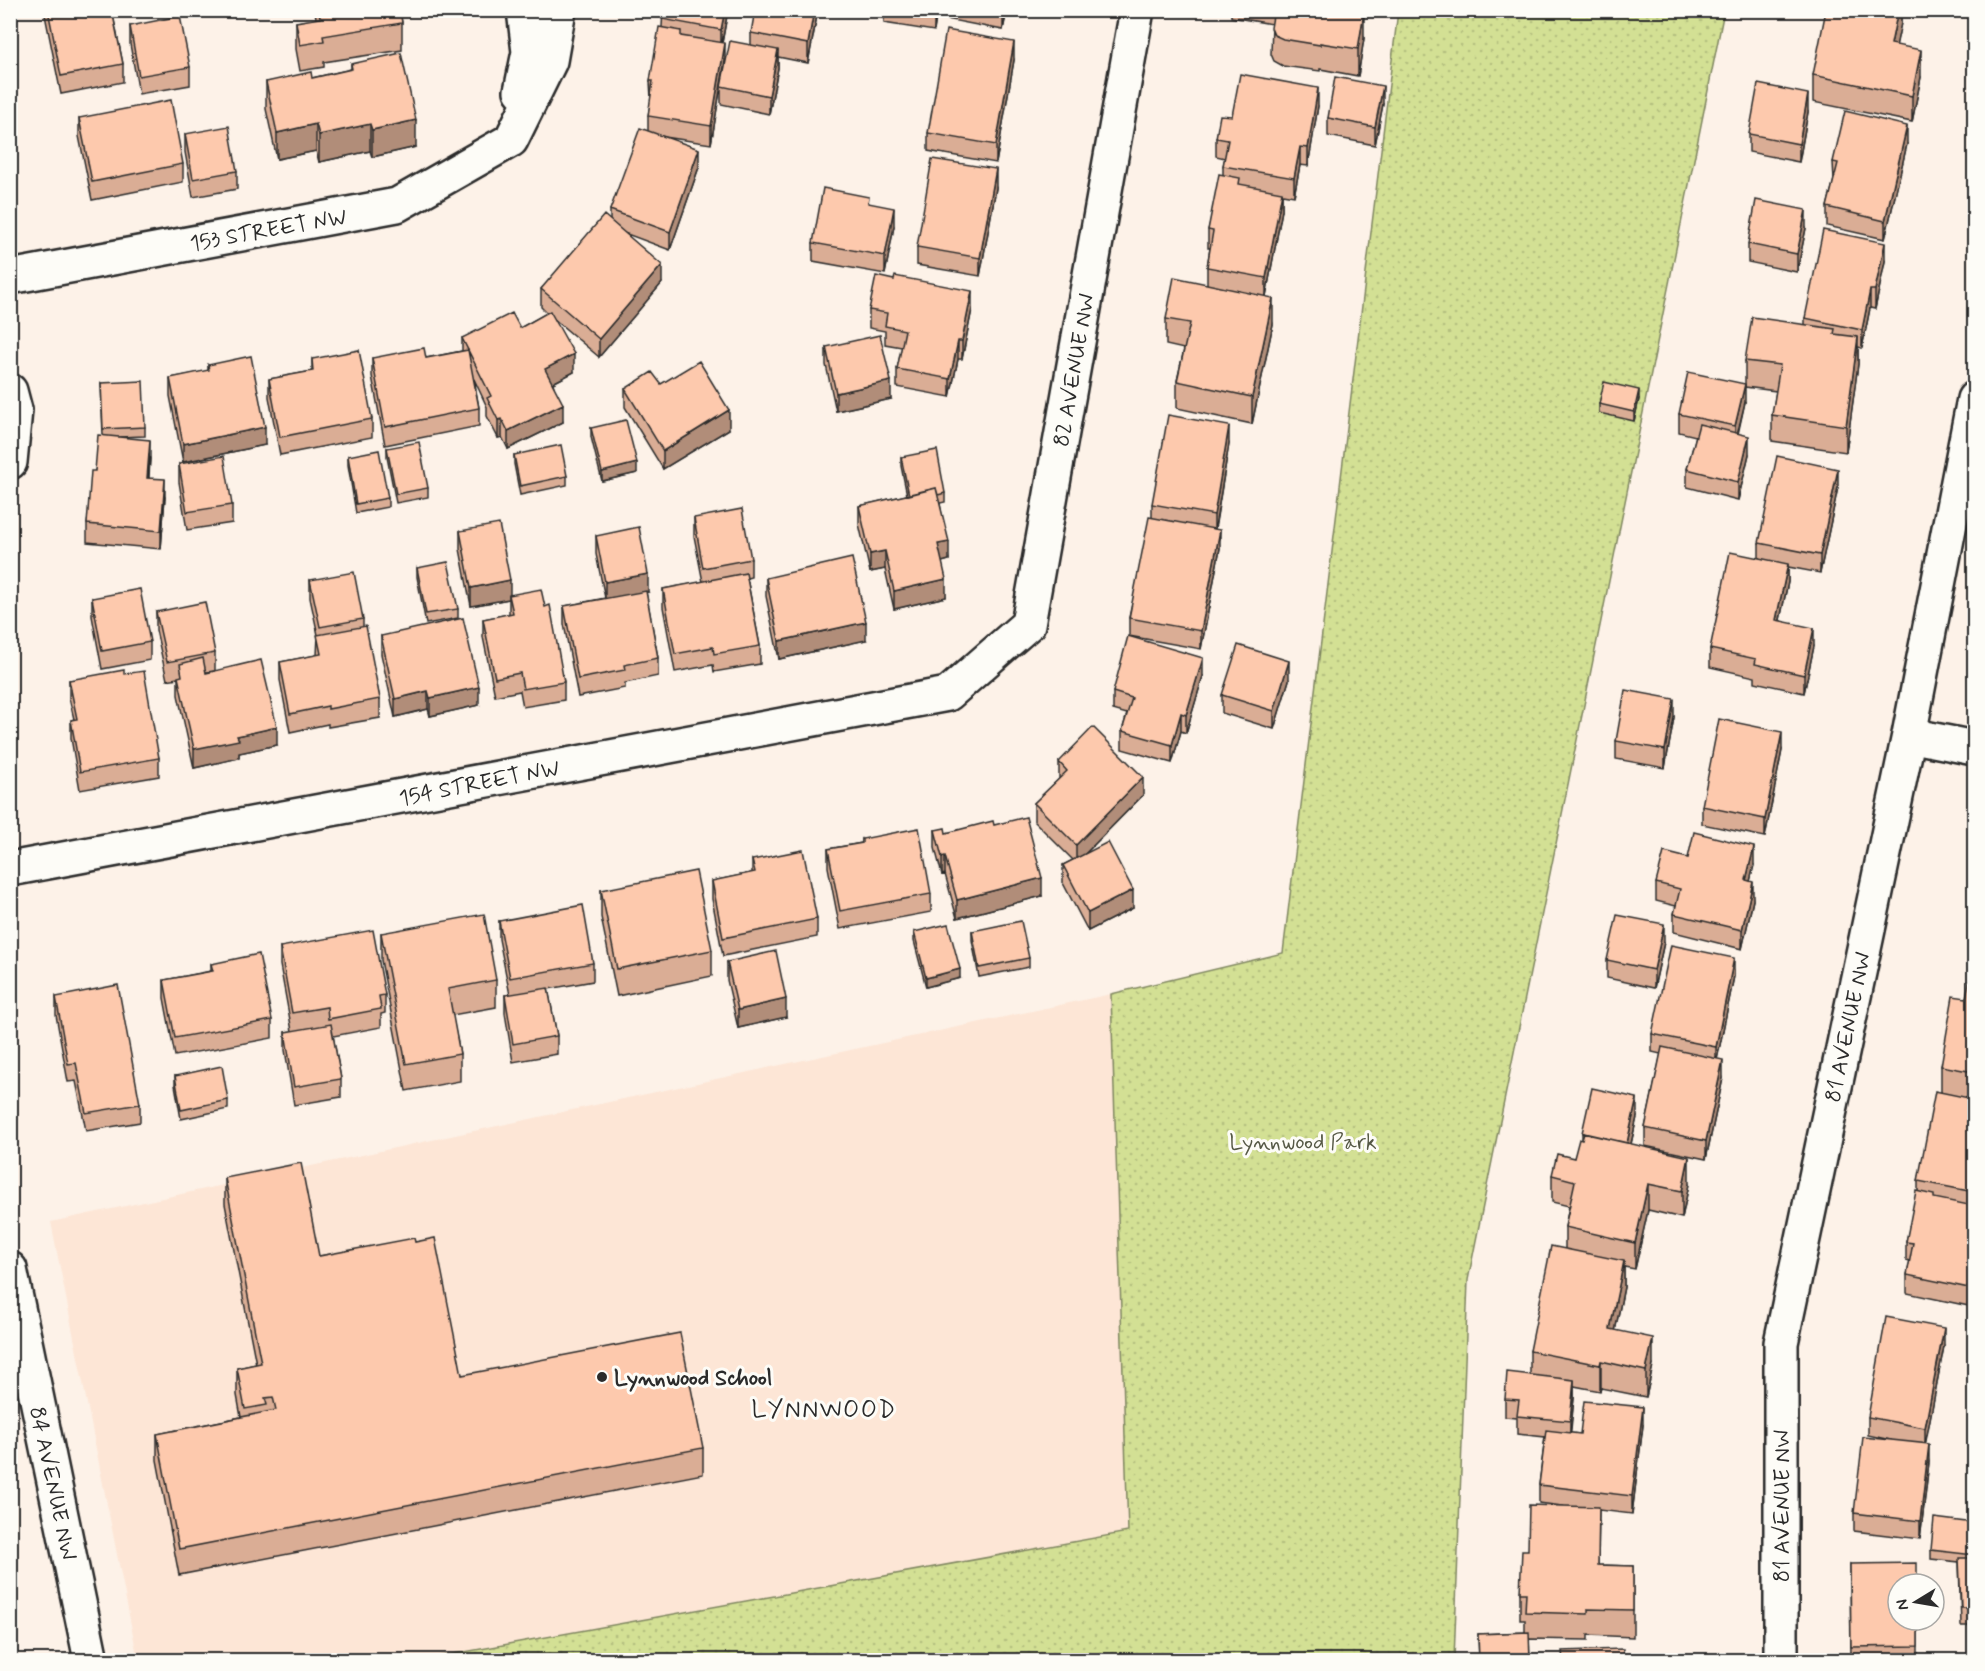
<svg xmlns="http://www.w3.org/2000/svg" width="1985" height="1671" viewBox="0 0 1985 1671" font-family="Mynerve,sans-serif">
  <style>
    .built { fill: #fde6d6 }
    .park { fill: url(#park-dots); stroke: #7f8660; stroke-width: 1.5 }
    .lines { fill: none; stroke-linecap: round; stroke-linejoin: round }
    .street-casing { stroke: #2b2b2b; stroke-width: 38 }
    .street { stroke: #fdfcf7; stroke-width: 33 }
    .wall { fill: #daad95; stroke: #2b2b2b; stroke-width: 1.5 }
    .shaded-wall { fill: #b18d79; stroke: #2b2b2b; stroke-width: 1.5 }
    .building { fill: #fdc9ad; stroke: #2b2b2b; stroke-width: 1.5 }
    .poi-dot { fill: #2b2b2b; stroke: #fdfcf7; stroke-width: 2 }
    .labels { text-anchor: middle; stroke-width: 6; stroke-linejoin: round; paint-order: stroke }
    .street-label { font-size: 22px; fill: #2b2b2b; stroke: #fdfcf7 }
    .park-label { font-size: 22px; fill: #555845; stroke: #fdfcf7 }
    .poi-label { font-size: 22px; font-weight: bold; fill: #2b2b2b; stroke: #fdfcf7; text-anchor: start }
    .neighbourhood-label { font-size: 24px; letter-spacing: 1.5px; fill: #2b2b2b; stroke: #fdfcf7 }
  </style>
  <defs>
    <pattern id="park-dots" width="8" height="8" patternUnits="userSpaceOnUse" patternTransform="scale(1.5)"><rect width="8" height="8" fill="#d3e094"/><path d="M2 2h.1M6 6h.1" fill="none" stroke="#b5c080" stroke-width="1.8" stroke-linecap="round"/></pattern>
  </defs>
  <rect width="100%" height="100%" fill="#fdf2e8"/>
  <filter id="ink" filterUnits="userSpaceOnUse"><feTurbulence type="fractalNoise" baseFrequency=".0167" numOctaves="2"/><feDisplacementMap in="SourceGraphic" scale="12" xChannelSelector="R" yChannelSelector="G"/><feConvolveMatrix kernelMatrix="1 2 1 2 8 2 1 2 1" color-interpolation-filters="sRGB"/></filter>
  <g filter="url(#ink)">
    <path class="built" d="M1111 994 1128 1532 420 1660H138L51 1222Z"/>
    <path class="park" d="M1398 11H1724L1468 1280 1454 1660H420L1128 1532 1111 994 1283 953Z"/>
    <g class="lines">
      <defs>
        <path id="street" d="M521 91 529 52 524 10
          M511 140 550 61 559 10
          M10 277 397 205 511 140
          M10 391 15 410 10 462
          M1909 735 1974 748
          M10 869 948 694 1028 624 1137 10
          M10 1269 91 1660
          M1781 1660V1343L1909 735 1974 399"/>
      </defs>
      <use href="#street" class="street-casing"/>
      <use href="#street" class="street"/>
    </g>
    <path class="wall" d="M44 10H112L123 64V82L61 94Z
      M315 10H400L402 23V50L324 62V67L300 71 296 49V22L316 19Z
      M663 10H728L722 43 725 61 711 144 664 137 699 167 670 250 627 234 662 283 599 357 554 319 574 372 553 383 563 422 508 449 502 437 498 438 487 416V407L474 379 479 408V426L385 445 372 376V358H426L462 351V338L520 328 547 313 541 307V289L610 220V210L648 131V116L651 99 650 81 662 27Z
      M818 10 808 63 778 57V68L769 114 721 104V86L751 45V33Z
      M884 10H937L934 31 884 23Z
      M946 10H1007L1003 30 946 19Z
      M1231 10H1359L1364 38 1358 76 1320 69V71L1283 66 1274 61 1271 54 1272 24 1231 17Z
      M1901 10V23L1896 45 1921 77 1912 122 1813 102V75Z
      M1935 10H1948L1947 13Z
      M130 26 190 67V85L139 94 130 44Z
      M1014 60 996 163 928 151V133Z
      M351 64 416 147 372 157 370 151 319 162 316 151 277 159 266 109V82L312 78 351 69Z
      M1383 104 1375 145 1328 136V118Z
      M1318 106 1308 166 1300 165 1294 196 1282 194V210L1266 296 1273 324 1252 424 1177 408V381L1184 349 1166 345V319L1207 284V267L1210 248H1208V230L1223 175V166L1225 158 1216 156V138L1232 116Z
      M1808 112 1799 162 1749 152V134Z
      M79 118 183 164V182L92 200 79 136Z
      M185 134 237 171V189L193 197 185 152Z
      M1907 144 1885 239 1827 226V207L1834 180 1833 162Z
      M996 188 980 276 917 265V247Z
      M869 203 894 226 885 274 813 261V243Z
      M1806 228 1797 272 1748 262V244Z
      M1885 261 1875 309 1870 308 1862 348 1858 347V364L1846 452 1772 441V415L1776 391 1745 387V361L1805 325V318Z
      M972 309 962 359H958L950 397 897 387V369L902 347 885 344V331L869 328V310Z
      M826 347 891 399 836 411 826 365Z
      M312 359 372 419V437L280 455 269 397V379L312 371Z
      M208 365 265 445 183 462 170 396V378L208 371Z
      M101 383 145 427V436L121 437 150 458 149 478 165 497 161 549 87 542V524L95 471 103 435Z
      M661 384 729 429 663 469 625 407V389Z
      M1639 399 1634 421 1599 413V404Z
      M1745 402 1738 434 1749 454 1738 500 1687 487V469L1696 436 1679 432V414Z
      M591 428 637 473 602 481 591 437Z
      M1229 444 1215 529 1220 548 1201 649 1129 636V618L1152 517V504Z
      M387 448 428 488V497L396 503 387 457Z
      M514 455 567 476V485L520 495 514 464Z
      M348 456 388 498V507L356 513 348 465Z
      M901 457 945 493V502L940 503 949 560 942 562 946 597 894 609 885 569 870 572 859 524V506L907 495 901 466Z
      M179 464 232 505V523L187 530 179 482Z
      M1838 487 1820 573 1788 567V582L1780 620 1814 646 1804 693 1755 682V677L1710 667V649L1759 558V543Z
      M694 518 751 559V577L747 578 760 646V664L714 672 713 665 675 672 663 607V589L703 582 694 536Z
      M460 531 510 595 545 607 564 682V700L523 707 520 691 495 696 483 637V619L509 614V599L471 606 460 549Z
      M596 536 648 592H646L658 658V676L625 683V688L578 697 564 624V606L605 598 596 554Z
      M417 568 458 609V618L426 624 417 577Z
      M766 578 866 640 779 659 766 596Z
      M310 580 363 619V626L380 699V718L328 727V724L290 732 280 680V662L317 655 318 635 310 598Z
      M92 598 150 642V660L102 669 92 616Z
      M156 612 215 653V671L206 672 277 745 239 753V758L194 768 178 695V678L167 680 156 630Z
      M381 636 479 705 430 716 428 709 395 717 381 654Z
      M124 674 159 758V776L80 790 71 738V720L74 719 69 698V680Z
      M1203 676 1186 733 1181 731 1172 763 1122 749V731L1127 714 1113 710V692Z
      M1289 680 1274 729 1222 713V695Z
      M1674 717 1665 768 1616 759V741Z
      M1782 750 1765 837 1702 824V806Z
      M1059 762 1143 795 1086 853 1133 908 1088 931 1063 883V865L1073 860 1034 821V803L1059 779Z
      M994 825 1042 896 957 918 945 874 942 875 935 848V830L946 833Z
      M862 839 931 894V912L840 929 828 867V849L862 843Z
      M1688 858 1754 865 1750 881 1753 900 1742 949 1674 932V914L1676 906 1656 901V883Z
      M752 860 817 919V937L723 956 712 899V881L752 873Z
      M601 890 712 950V976L617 996 601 917Z
      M1974 912V959L1968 958V940Z
      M499 921 593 963V981L548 989 557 1036V1054L513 1062 505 1013V995H510L499 939Z
      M972 931 1029 958V967L979 977 972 940Z
      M914 932 960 978 926 987 914 941Z
      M381 933 496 980V1007L452 1015 460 1054V1081L406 1091 381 960Z
      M1664 942 1654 988 1607 978V960Z
      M280 947 385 995V1013L381 1014V1027L333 1036 341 1079V1097L294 1105 285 1050V1032L292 1031 280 965Z
      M727 962 786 1017 738 1028 727 980Z
      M211 964 272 1020V1038L175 1056 164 998V980L211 971Z
      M1974 971V1280L1969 1306 1907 1293V1275L1910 1261 1906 1260V1242L1918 1192V1181L1941 1092V1066L1966 998Z
      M1734 976 1717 1059 1723 1078 1706 1159 1645 1146V1128L1661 1054 1652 1052V1034Z
      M56 997 140 1104V1122L86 1131 76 1081 68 1082 56 1015Z
      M175 1076 228 1100V1109L181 1119 175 1085Z
      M1637 1117 1631 1144 1689 1184 1682 1218 1648 1210 1635 1269 1624 1267V1287L1615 1331 1653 1365 1646 1397 1601 1388 1600 1391 1574 1386V1398L1570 1433 1580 1434 1643 1425 1632 1514 1599 1510 1598 1565 1633 1566V1637L1588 1635V1640L1529 1639 1530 1660H1479L1478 1634 1525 1632V1620H1520V1593L1528 1550 1563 1506 1539 1503V1485L1545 1437 1517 1434V1418L1505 1417V1399L1530 1374V1351L1565 1249V1227L1569 1206 1552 1202V1175L1574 1158 1582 1139V1133Z
      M225 1178 319 1256 415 1242 462 1375 703 1448V1474L179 1575 157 1460V1434L241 1417 237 1395V1368L256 1364 225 1204Z
      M1944 1346 1925 1444 1929 1462 1920 1539 1854 1531V1513L1891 1440 1868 1435V1417Z
      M1974 1435V1461H1972V1443Z
      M1974 1523V1626H1961L1959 1562 1931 1559V1550Z
      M1850 1564 1918 1620V1660H1932H1851Z"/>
    <path class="shaded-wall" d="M725 10H728L721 48V30Z
      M814 10H818L808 63V44Z
      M934 10H937L934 31Z
      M1003 10H1007L1003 30Z
      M1898 10H1901V23L1891 71V44Z
      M1364 12V38L1358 76V49Z
      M1014 42V60L996 163V145Z
      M725 43V61L711 144V126Z
      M778 50V68L769 114V96Z
      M1921 50V77L1912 122V96Z
      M1383 86V104L1375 145V127Z
      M1318 88V106L1308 166V148Z
      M1808 94V112L1799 162V144Z
      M416 120V147L372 157V130Z
      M316 124V151L277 159V133Z
      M370 124V151L319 162V135Z
      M1907 126V144L1885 239V221Z
      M1300 147V165L1294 196V178Z
      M699 149V167L670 250V232Z
      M996 169V188L980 276V258Z
      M1282 192V210L1266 296V278Z
      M894 208V226L885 274V256Z
      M1806 210V228L1797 272V254Z
      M1885 243V261L1875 309V290Z
      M662 265V283L599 357V339Z
      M1870 290V308L1862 348V330Z
      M972 291V309L962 359V341Z
      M1273 298V324L1252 424V397Z
      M1858 337V364L1846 452V426Z
      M958 341V359L950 397V379Z
      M574 354V372L545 387V369Z
      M891 381V399L836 411V393Z
      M1745 384V402L1735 444V426Z
      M1639 390V399L1634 421V412Z
      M563 404V422L508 449V431Z
      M729 410V429L663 469V451Z
      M502 419V437L498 438V420Z
      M1229 426V444L1214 533V515Z
      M265 427V445L183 462V444Z
      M1749 436V454L1738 500V482Z
      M150 440V458L147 496V478Z
      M637 463V473L602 481V472Z
      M1838 469V487L1820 573V555Z
      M165 479V497L161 549V531Z
      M1220 530V548L1201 649V631Z
      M949 542V560L938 563V544Z
      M885 551V569L870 572V554Z
      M1788 564V582L1776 638V620Z
      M648 574V592L605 601V582Z
      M946 579V597L894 609V591Z
      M510 580V598L509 595V599L471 606V588Z
      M866 622V640L779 659V641Z
      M1814 628V646L1804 693V675Z
      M1203 658V676L1186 733V715Z
      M1289 661V680L1274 729V711Z
      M479 687V705L430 716V698Z
      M428 691V709L395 717V699Z
      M1674 699V717L1665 768V750Z
      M1181 713V731L1172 763V745Z
      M277 727V745L239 753V758L194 768V749L237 736Z
      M1782 732V750L1765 837V819Z
      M1143 777V795L1076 863V845Z
      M1754 847V865L1746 898V880Z
      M945 856V874L942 875V857Z
      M1042 878V896L957 918V900Z
      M1753 882V900L1742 949V930Z
      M1133 890V908L1088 931V913Z
      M1664 924V942L1654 988V970Z
      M1734 958V976L1716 1065V1047Z
      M960 969V978L926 987V978Z
      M786 999V1017L738 1028V1010Z
      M1723 1060V1078L1706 1159V1141Z
      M1637 1098V1117L1627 1161V1143Z
      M1689 1157V1184L1682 1218V1191Z
      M1648 1184V1210L1635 1269V1243Z
      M1624 1261V1287L1610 1356V1329Z
      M1974 1261V1280L1969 1306V1288Z
      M1944 1328V1346L1925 1446V1428Z
      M1653 1338V1365L1646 1397V1371Z
      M1601 1361V1388L1600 1391V1365Z
      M1574 1380V1398L1570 1440V1421Z
      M1643 1407V1425L1632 1514V1496Z
      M1929 1444V1462L1920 1539V1521Z"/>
    <path class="building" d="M48 10H112L123 64 61 76Z
      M319 10H400L402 23 323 36 324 41 300 45 296 22 320 18Z
      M663 10H725L721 30 662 19Z
      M755 10H814L808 44 751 33Z
      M917 10H934V13Z
      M1274 10H1356L1364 12 1358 49 1320 43V45L1283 39 1274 35 1271 28Z
      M1826 10H1898L1891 44 1921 50 1912 96 1813 75Z
      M180 16 190 67 139 76 130 26Z
      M659 27 681 31V36L725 43 711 126 648 116 653 81H650Z
      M946 30 1014 42 996 145 928 133Z
      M730 41 778 50 769 96 721 86Z
      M401 53 416 120 372 130 370 124 319 135 316 124 277 133 266 82 311 72 312 78 352 69 351 64Z
      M1240 74 1318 88 1308 148 1300 147 1294 178 1223 166 1228 140 1216 138 1220 115 1232 116Z
      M1335 77 1383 86 1375 127 1328 118Z
      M1758 84 1808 94 1799 144 1749 134Z
      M171 100 183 164 92 182 79 118Z
      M1845 111 1907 126 1885 221 1827 207 1838 163 1833 162Z
      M229 126 237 171 193 179 185 134Z
      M640 128 699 149 670 232 610 210Z
      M932 159 996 169 980 258 917 247Z
      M1219 174 1240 178 1239 184 1282 192 1266 278 1207 267 1213 231 1208 230Z
      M823 188 869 197 868 203 894 208 885 256 813 243Z
      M1756 200 1806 210 1797 254 1748 244Z
      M604 215 662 265 599 339 541 289Z
      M1823 230 1885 243 1875 290H1870L1862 330 1805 318Z
      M876 276 894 280 895 276 972 291 962 341H958L950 379 897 369 905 330 885 326 887 313 869 310Z
      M1174 277 1273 298 1252 397 1177 381 1190 323 1166 319Z
      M550 311 574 354 545 369 563 404 508 431 502 419 498 420 487 398 491 396 462 338 512 313 520 328Z
      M1752 317 1835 329 1834 334 1858 337 1846 426 1772 415 1780 365 1745 361Z
      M880 335 891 381 836 393 826 347Z
      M424 348 426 358 468 350 479 408 385 427 372 358Z
      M359 350 372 419 280 437 269 379 313 371 312 359Z
      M251 356 265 427 183 444 170 378 209 370 208 365Z
      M699 361 729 410 663 451 625 389 652 372 661 384Z
      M1688 372 1745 384 1735 426 1679 414Z
      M143 381 145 427 103 429 101 383Z
      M1604 382 1639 390 1634 412 1599 404Z
      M1168 415 1229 426 1214 515 1152 504Z
      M626 420 637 463 602 472 591 428Z
      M1699 424 1749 436 1738 482 1687 469Z
      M98 435 150 440 147 478 165 479 161 531 87 524 91 471H95Z
      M419 442 428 488 396 494 387 448Z
      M561 445 567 476 520 486 514 455Z
      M379 450 388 498 356 504 348 456Z
      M937 450 945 493 938 495 936 488 909 495 901 457Z
      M224 456 232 505 187 512 179 464Z
      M1777 456 1838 469 1820 555 1759 543Z
      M936 488 949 542 938 544 946 579 894 591 885 551 870 554 859 506Z
      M742 509 751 559 703 568 694 518Z
      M1149 517 1220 530 1201 631 1129 618Z
      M499 524 510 580 471 588 460 531Z
      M639 527 648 574 605 582 596 536Z
      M1730 552 1788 564 1776 620 1814 628 1804 675 1755 664 1756 659 1710 649Z
      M852 558 866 622 779 641 766 578Z
      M448 562 458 609 426 614 417 568Z
      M354 572 363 619 320 627 310 580Z
      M746 573 760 646 714 654 713 647 675 654 663 589Z
      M140 589 150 642 102 651 92 598Z
      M541 589 545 607 550 605 564 682 523 689 520 673 495 678 483 619 513 613 509 595Z
      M646 591 658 658 624 665 625 670 578 679 564 606Z
      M205 602 215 653 167 662 156 612Z
      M463 618 479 687 430 698 428 691 395 699 381 636Z
      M366 626 380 699 328 709V706L290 714 280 662 321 654 317 635Z
      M1128 636 1203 658 1186 715 1181 713 1172 745 1122 731 1132 698 1113 692Z
      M1238 645 1289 661 1274 711 1222 695Z
      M203 658 206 673 261 660 277 727 237 736 239 740 194 749 178 677 182 676 180 664Z
      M124 670V674L144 671 159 758 80 772 71 720 77 719 69 680Z
      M1625 690 1674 699 1665 750 1616 741Z
      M1719 719 1782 732 1765 819 1702 806Z
      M1093 727 1143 777 1076 845 1034 803 1067 771 1059 762Z
      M1026 817 1042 878 957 900 945 856 942 857 935 830 945 828 946 833 993 821 994 825Z
      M919 828 931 894 840 911 828 849 862 843V839Z
      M1694 832 1754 847 1746 880 1753 882 1742 930 1674 914 1680 889 1656 883 1664 852 1688 858Z
      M1108 842 1133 890 1088 913 1063 865Z
      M803 850 817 919 723 938 712 881 755 872 752 860Z
      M696 871 712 950 617 969 601 890Z
      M583 905 593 963 510 978 499 921Z
      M1974 912V941L1968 940Z
      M484 914 496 980 448 989 460 1054 406 1064 381 933Z
      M1617 915 1664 924 1654 970 1607 960Z
      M1021 921 1029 958 979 968 972 931Z
      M948 924 960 969 926 978 914 932Z
      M373 930 385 995 379 996 381 1009 328 1019 327 1007 292 1013 280 947Z
      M1671 945 1734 958 1716 1047 1652 1034Z
      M776 951 786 999 738 1010 727 962Z
      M259 954 272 1020 175 1038 164 980 213 971 211 964Z
      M1971 970 1974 971V1072L1941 1066 1953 996 1966 998Z
      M118 985 140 1104 86 1113 76 1063 68 1064 56 997Z
      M548 988 557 1036 513 1044 505 995Z
      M331 1024 341 1079 294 1087 285 1032Z
      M1662 1047 1723 1060 1706 1141 1645 1128Z
      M222 1066 228 1100 181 1110 175 1076Z
      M1592 1088 1637 1098 1627 1143 1582 1133Z
      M1935 1091 1974 1099V1192L1918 1181Z
      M1584 1133 1689 1157 1682 1191 1648 1184 1635 1243 1565 1227 1575 1181 1552 1175 1557 1154 1574 1158 1579 1139 1582 1140Z
      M301 1163 319 1256 414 1238 415 1242 435 1238 462 1375 680 1333 703 1448 179 1549 157 1434 276 1410 273 1397 265 1398 267 1405 245 1409 237 1368 261 1363 225 1178Z
      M1916 1191 1934 1195V1198L1974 1206V1261L1969 1288 1907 1275 1913 1243 1906 1242Z
      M1551 1246 1624 1261 1610 1329 1653 1338 1646 1371 1601 1361 1600 1365 1530 1351Z
      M1886 1317 1944 1328 1925 1428 1868 1417Z
      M1507 1372 1574 1380 1570 1421 1517 1416 1519 1400 1505 1399Z
      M1584 1401 1643 1407 1632 1496 1539 1485 1546 1430 1580 1434Z
      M1863 1437 1929 1444 1920 1521 1854 1513Z
      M1529 1505 1599 1507 1598 1565 1633 1566V1610L1588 1609V1614L1525 1612 1526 1593H1520L1522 1550H1528Z
      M1934 1518 1974 1523V1555L1931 1550Z
      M1959 1558H1974V1608H1961Z
      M1917 1563V1584H1898V1620H1918V1646L1851 1647 1850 1564Z
      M1529 1632 1530 1660H1479L1478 1634Z
      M1623 1649V1660H1563L1562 1651Z
      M1932 1659V1660H1915Z"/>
  </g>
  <circle class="poi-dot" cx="602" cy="1377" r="6"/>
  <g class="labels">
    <g class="street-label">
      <text transform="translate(268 229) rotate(-10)" y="8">153 STREET NW</text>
      <text transform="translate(1073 370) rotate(-80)" y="8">82 AVENUE NW</text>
      <text transform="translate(479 782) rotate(-11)" y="8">154 STREET NW</text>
      <text transform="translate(1847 1027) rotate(-78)" y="8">81 AVENUE NW</text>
      <text transform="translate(54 1483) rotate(78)" y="8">84 AVENUE NW</text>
      <text transform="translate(1781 1506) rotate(-90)" y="8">81 AVENUE NW</text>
    </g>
    <g class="park-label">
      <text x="1303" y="1149">Lynnwood Park</text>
    </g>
    <g class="poi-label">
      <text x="614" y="1385">Lynnwood School</text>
    </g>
    <g class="neighbourhood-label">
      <text x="824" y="1417">LYNNWOOD</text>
    </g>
  </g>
  <rect width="1985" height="1671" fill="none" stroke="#fdfcf7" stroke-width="36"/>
  <rect x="18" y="18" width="1949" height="1635" fill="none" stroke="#2b2b2b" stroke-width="2" filter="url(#ink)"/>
  <g transform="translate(1916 1602) rotate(259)"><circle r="28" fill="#fdfcf7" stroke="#a9a8a5" stroke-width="1.5"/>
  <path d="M0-4.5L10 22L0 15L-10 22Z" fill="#2b2b2b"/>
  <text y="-9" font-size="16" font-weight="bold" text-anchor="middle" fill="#2b2b2b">N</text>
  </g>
</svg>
